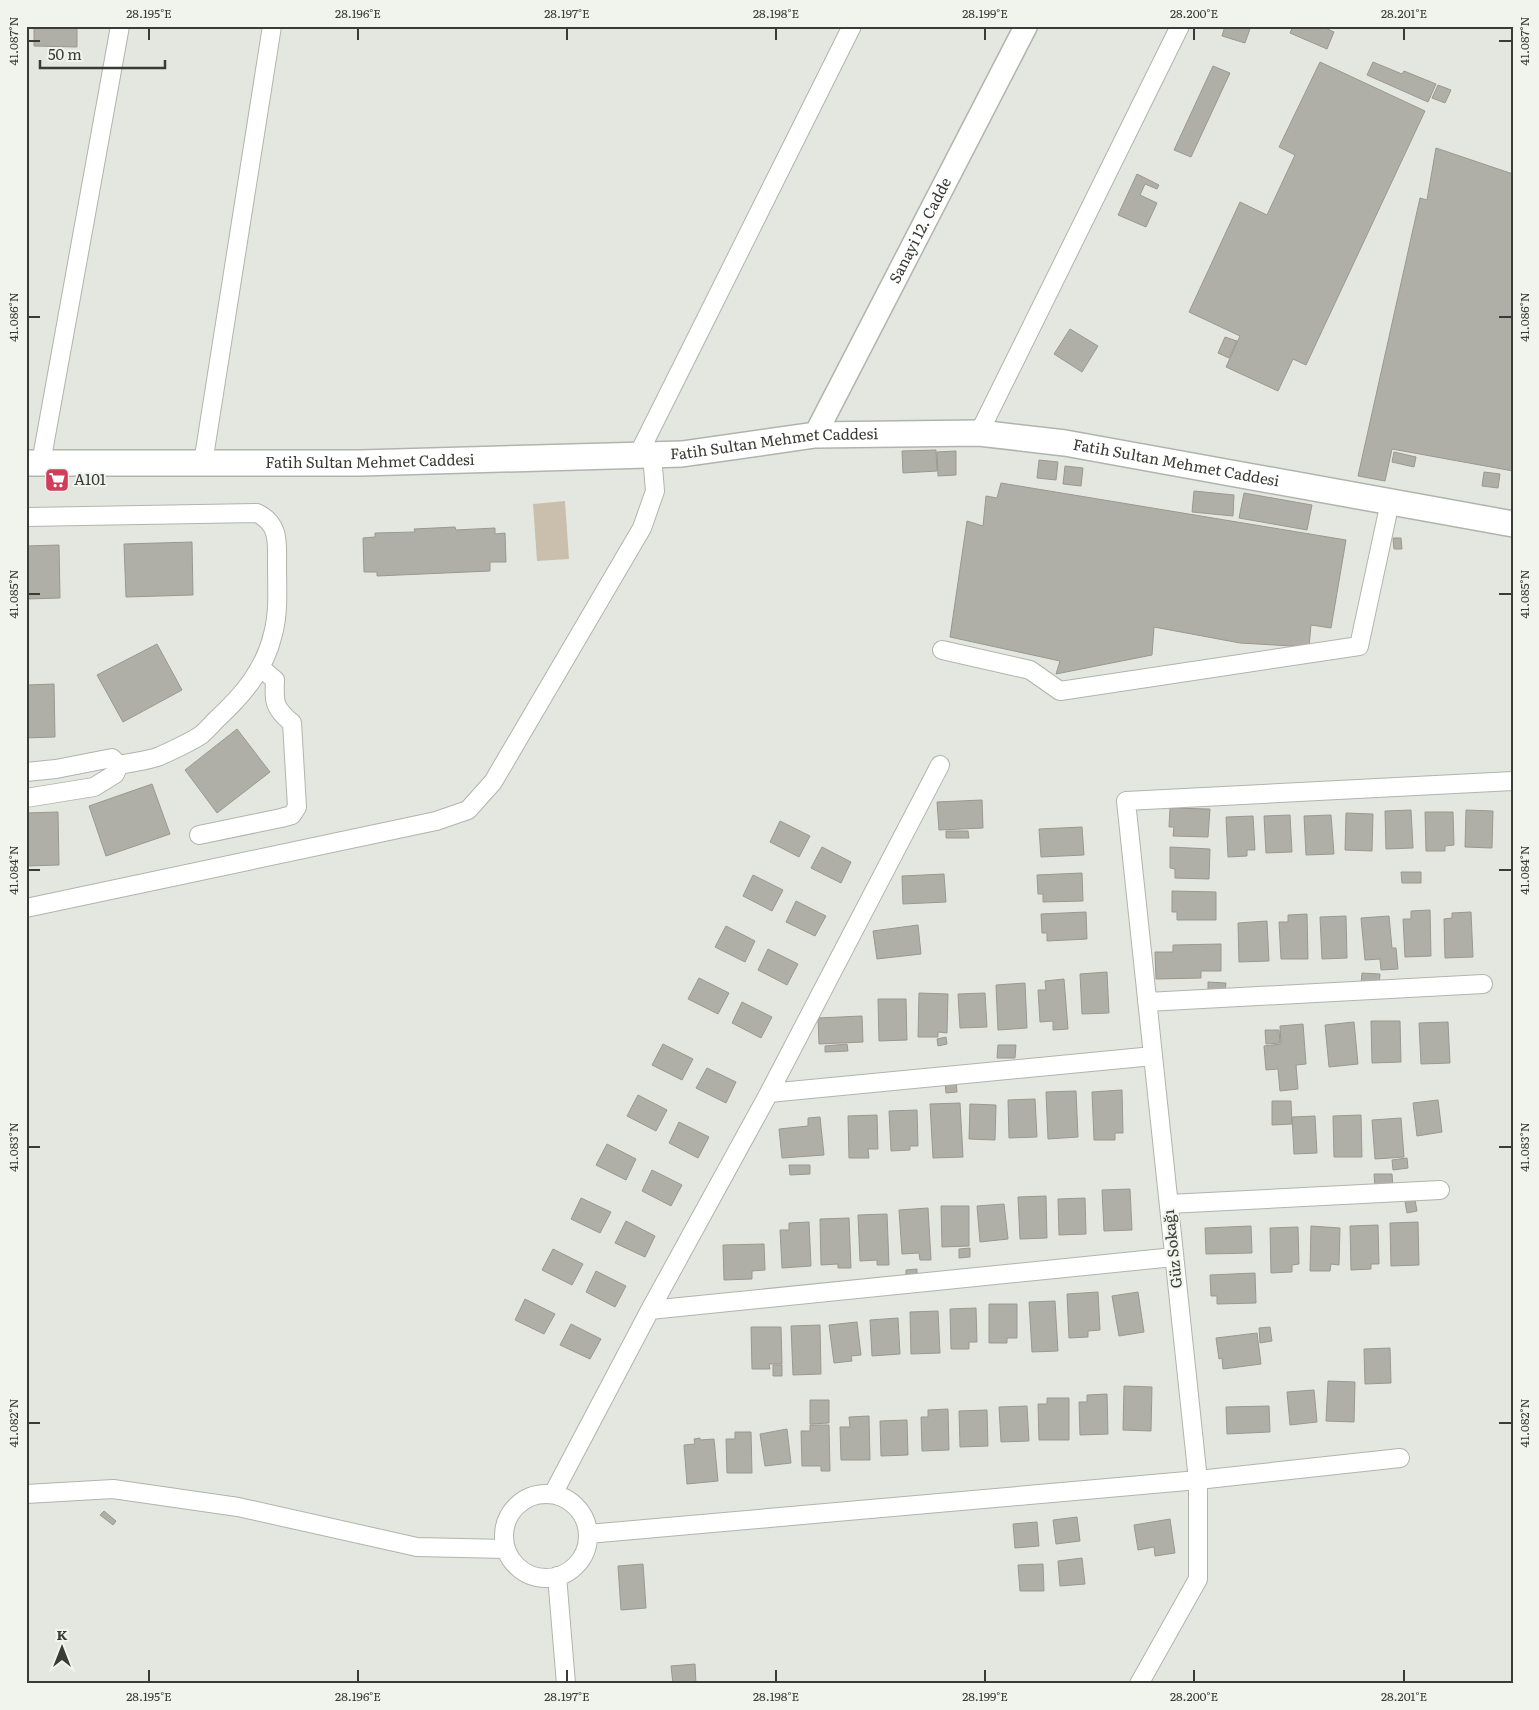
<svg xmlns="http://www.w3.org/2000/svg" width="1539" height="1710" viewBox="0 0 1539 1710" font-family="Literata,serif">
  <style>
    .green { fill: #cabfad }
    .building { fill: #b0afa7; stroke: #9a9991 }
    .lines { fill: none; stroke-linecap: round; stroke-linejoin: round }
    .minor-casing { stroke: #b1b4ac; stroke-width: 20 }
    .tertiary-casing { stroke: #b1b4ac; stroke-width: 25 }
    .secondary-casing { stroke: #b1b4ac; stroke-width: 28 }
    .minor { stroke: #fff; stroke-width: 18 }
    .tertiary { stroke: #fff; stroke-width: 22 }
    .secondary { stroke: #fff; stroke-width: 25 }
    .ticks { fill: none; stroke: #393b37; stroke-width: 2 }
    .labels { text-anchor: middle; stroke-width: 4; stroke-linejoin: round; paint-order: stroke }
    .street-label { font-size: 15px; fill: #393b37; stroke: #f1f4ec }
    .poi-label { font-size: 15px; fill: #393b37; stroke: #f1f4ec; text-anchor: start }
    .neatline { fill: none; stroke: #393b37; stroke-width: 2 }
    .ticks-label { font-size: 12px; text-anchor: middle; fill: #393b37 }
  </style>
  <rect width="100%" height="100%" fill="#e4e7df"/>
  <path class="green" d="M565 501 569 559 537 561 533 504Z"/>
  <path class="building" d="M34 26H77V47L34 46Z
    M1225 26H1251L1245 43 1222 36Z
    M1293 26H1321L1334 32 1327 49 1290 33Z
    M1320 62 1425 111 1306 365 1293 359 1278 391 1226 367 1240 336 1189 312 1240 202 1267 215 1295 155 1279 147Z
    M1373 62 1402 74 1404 71 1436 84 1428 102 1367 75Z
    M1213 66 1230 73 1191 157 1174 150Z
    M1438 85 1451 90 1445 103 1432 98Z
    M1436 148 1513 174V471L1392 449 1385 481 1358 476 1420 198 1427 200Z
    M1137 174 1159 185 1157 189 1145 184 1140 195 1157 203 1146 227 1118 215Z
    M1070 329 1098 346 1082 372 1054 354Z
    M1225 337 1237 341 1229 358 1218 353Z
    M936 450 937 471 903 473 902 451Z
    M956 451V475L938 476 937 452Z
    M1394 452 1416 457 1414 467 1392 462Z
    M1039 460 1058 462 1056 480 1037 478Z
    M1065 466 1083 468 1081 486 1063 484Z
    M1484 472 1500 474 1498 488 1482 486Z
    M1001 483 1346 540 1331 628 1311 625 1309 647 1240 643 1154 627 1152 655 1056 674 1060 661 950 637 967 521 983 526 986 496 997 498Z
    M1194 491 1234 495 1233 516 1192 512Z
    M1244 493 1312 505 1307 530 1239 518Z
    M455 527 456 530 495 528V534L505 533 506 562H490V571L377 576V572H364L363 538 375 537V533L415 532 414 529Z
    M1393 538H1401L1402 549H1394Z
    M192 542 193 595 126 597 124 544Z
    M59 545 60 598 26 599V546Z
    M157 644 182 690 123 722 97 675Z
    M54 684 55 737 26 738V685Z
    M237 729 270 772 217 813 185 770Z
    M152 784 170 834 106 856 89 806Z
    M982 800 983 828 939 830 937 802Z
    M1170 808 1210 809 1208 837 1173 836 1174 827H1169Z
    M1411 810 1413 848 1386 849 1385 811Z
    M1466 810 1493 811 1492 848 1465 847Z
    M58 812 59 865 26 866V813Z
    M1425 812H1453L1454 845 1445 846V851H1426Z
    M1346 813 1373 814 1372 851 1345 850Z
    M1290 815 1292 852 1266 853 1264 816Z
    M1331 815 1334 854 1306 855 1304 816Z
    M1253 816 1255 850H1247V856L1228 857 1226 817Z
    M780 821 810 836 799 857 770 842Z
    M1082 827 1084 855 1041 857 1039 829Z
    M946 831H968L969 838H946Z
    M822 847 851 862 841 883 811 868Z
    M1170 847 1210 849 1209 879 1175 878V869L1170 868Z
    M1401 872H1421V883H1402Z
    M1082 873 1083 901 1043 902V894H1038L1037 875Z
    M944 874 946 902 903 904 902 876Z
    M753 875 783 890 772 911 743 896Z
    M1172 891 1216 892V920H1177V912H1172Z
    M796 901 826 916 815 936 786 922Z
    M1430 910 1431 956 1405 957 1403 919H1411V911Z
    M1086 912 1087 939 1047 941V933H1042L1041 914Z
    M1471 912 1473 957 1445 958 1444 919 1452 918V913Z
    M1307 914 1308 959H1281L1279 922H1288V915Z
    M1346 916 1347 958 1322 959 1320 917Z
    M1389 916 1392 948H1396L1398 969 1381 970 1380 959 1365 960 1361 918Z
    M1267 921 1269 961 1239 962 1238 923Z
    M918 925 921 954 877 959 873 931Z
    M726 926 755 941 745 962 715 947Z
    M1221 944V971H1201V978L1156 979 1155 952H1173V945Z
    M768 949 798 964 787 985 758 970Z
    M1107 972 1109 1013 1082 1014 1080 974Z
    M1362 973 1380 974 1379 986 1361 985Z
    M699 978 729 993 718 1014 688 999Z
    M1064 979 1068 1029 1053 1030V1021L1040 1022 1038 990H1046L1045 981Z
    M1208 982 1226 983 1225 991H1208Z
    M1025 983 1027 1028 998 1030 996 985Z
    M919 993 948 994 947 1033 938 1032V1037H918Z
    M985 993 987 1027 960 1028 958 994Z
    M878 999H906L907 1040 879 1041Z
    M742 1002 772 1017 761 1038 732 1023Z
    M862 1016 863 1042 819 1044 818 1018Z
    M1371 1021H1400L1401 1062 1372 1063Z
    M1354 1022 1358 1064 1329 1067 1325 1025Z
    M1448 1022 1450 1063 1421 1064 1419 1023Z
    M1303 1024 1306 1064 1296 1065 1298 1089 1280 1091 1278 1069 1266 1070 1264 1046 1281 1044 1280 1026Z
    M1265 1030H1279L1280 1043 1266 1044Z
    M946 1037 947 1044 938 1046 937 1039Z
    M663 1044 693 1059 682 1080 652 1065Z
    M847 1044 848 1051 825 1052V1046Z
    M998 1045H1016L1015 1058H997Z
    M707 1068 736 1082 726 1103 696 1088Z
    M956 1081 957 1092 946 1093 945 1082Z
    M1122 1090 1123 1133H1115V1140H1094L1092 1092Z
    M1076 1091 1078 1137 1048 1139 1046 1092Z
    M638 1095 667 1110 656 1131 627 1116Z
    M1035 1099 1037 1137 1009 1138 1008 1100Z
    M1438 1100 1442 1132 1417 1136 1413 1103Z
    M1272 1101H1291L1292 1124 1272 1125Z
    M960 1103 963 1157 933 1158 930 1104Z
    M970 1104 996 1105 995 1140 969 1139Z
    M917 1110 918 1146H910V1150L891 1151 889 1111Z
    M877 1115 878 1149H868L869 1158H849L848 1116Z
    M1361 1115 1362 1157H1334L1333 1116Z
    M1315 1116 1317 1153 1294 1154 1292 1117Z
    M820 1117 824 1155 782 1158 779 1129 808 1126V1118Z
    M1401 1118 1404 1157 1375 1159 1372 1120Z
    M679 1122 709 1137 698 1158 669 1143Z
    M607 1144 636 1159 626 1180 596 1165Z
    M1407 1158 1408 1168 1393 1170 1392 1160Z
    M789 1165H810V1174L790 1175Z
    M652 1170 682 1185 671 1206 642 1191Z
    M1374 1174H1392L1393 1187 1375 1188Z
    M1130 1189 1132 1230 1104 1231 1102 1190Z
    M1046 1196 1047 1238 1020 1239 1018 1197Z
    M581 1198 611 1212 600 1233 571 1219Z
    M1085 1198 1086 1234 1059 1235 1058 1199Z
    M1415 1200 1417 1211 1407 1213 1405 1202Z
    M1004 1204 1008 1239 980 1242 977 1206Z
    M941 1206H969V1246L942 1247Z
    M928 1208 931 1260H920L919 1253 902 1254 899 1210Z
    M887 1214 889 1265H877V1260L860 1261 858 1215Z
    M849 1218 851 1268H838V1264L821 1265 820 1219Z
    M626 1221 655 1236 645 1257 615 1243Z
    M809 1222 811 1266 782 1268 780 1230H789V1223Z
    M1418 1222 1419 1265 1391 1266 1390 1223Z
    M1378 1225 1379 1264H1371V1269L1351 1270 1350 1226Z
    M1251 1226 1252 1253 1206 1254 1205 1228Z
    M1311 1226 1340 1228 1339 1265 1331 1264 1330 1271H1310Z
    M1298 1227 1299 1264 1292 1265V1272L1271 1273 1270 1228Z
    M764 1244 765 1270 752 1271V1279L724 1280 723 1245Z
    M970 1248V1257L959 1258V1249Z
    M553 1249 583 1264 572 1285 542 1270Z
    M917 1269V1278L906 1279V1270Z
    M596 1271 626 1286 615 1307 586 1292Z
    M1255 1273 1256 1303 1217 1304V1296H1211L1210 1275Z
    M1098 1292 1100 1330 1088 1331V1337L1069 1338 1067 1294Z
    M1138 1292 1144 1332 1119 1336 1112 1296Z
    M525 1299 555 1314 544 1334 515 1320Z
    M1055 1301 1058 1351 1032 1352 1029 1302Z
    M989 1304H1017V1338H1007V1343H989Z
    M976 1308 977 1342H969V1349H951L950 1309Z
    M938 1311 940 1353 911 1354 910 1312Z
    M898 1318 900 1354 872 1356 870 1320Z
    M857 1322 861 1355 851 1356 852 1361 834 1363 829 1325Z
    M571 1324 601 1339 590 1359 560 1345Z
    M820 1325 821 1374 793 1375 791 1326Z
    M751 1327H781L782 1364H769L770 1369H752Z
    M1270 1327 1272 1341 1260 1343 1259 1328Z
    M1257 1333 1261 1364 1223 1369 1222 1358 1219 1359 1216 1338Z
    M1390 1348 1391 1383 1365 1384 1364 1349Z
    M773 1365H782V1376H773Z
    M1328 1381 1355 1382 1354 1422 1326 1421Z
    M1124 1386 1152 1387 1151 1431 1123 1430Z
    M1314 1390 1317 1422 1290 1425 1287 1392Z
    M1107 1394 1108 1434 1080 1435 1079 1402H1087V1395Z
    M1047 1398H1069V1440H1039L1038 1404H1047Z
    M810 1400H829V1423L810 1424Z
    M1027 1406 1029 1441 1001 1442 999 1407Z
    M1269 1406 1270 1432 1227 1434 1226 1407Z
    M948 1409 949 1450 922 1451 921 1417H928V1410Z
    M987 1410 988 1446 960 1447 959 1411Z
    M869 1416 870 1460H841L840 1427H850L849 1417Z
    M907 1420 908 1455 881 1456 880 1421Z
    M810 1425H829L830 1471H821V1466H802L801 1431H810Z
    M787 1429 791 1463 765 1466 760 1434Z
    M735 1432H751L752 1473H727L726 1439H735Z
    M700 1438V1440L714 1439 718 1481 687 1484 684 1445 695 1444 694 1439Z
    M104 1511 116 1521 113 1525 100 1515Z
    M1077 1517 1080 1541 1056 1544 1053 1520Z
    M1170 1519 1175 1553 1155 1556 1154 1547 1138 1550 1134 1525Z
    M1037 1522 1039 1546 1015 1548 1013 1524Z
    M1082 1558 1085 1584 1060 1586 1058 1561Z
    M643 1564 646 1608 621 1610 618 1566Z
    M1043 1564 1044 1591H1020L1018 1565Z
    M695 1664 696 1684H673L671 1666Z"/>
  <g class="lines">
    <defs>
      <path id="minor" d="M979 433 1180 26
        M638 455 852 26
        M41 463 120 26
        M203 463 272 26
        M26 517 257 513C280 524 277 543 277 565 277 588 279 612 273 634 265 669 243 695 217 719 212 724 207 730 201 735 192 741 171 751 160 756 148 761 132 762 119 765L112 758 56 769 26 772
        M942 650 1030 670 1060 691 1359 646 1390 502
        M26 798 94 787 115 774 119 765
        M199 835 281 818 292 815 297 807 292 723C274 708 274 703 275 680L260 667
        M26 908 436 821 468 810 493 782 642 528 655 491 652 455
        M1147 1002 1483 984
        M769 1093 1153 1056
        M1169 1204 1440 1190
        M650 1310 1174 1257
        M26 1494 113 1489 238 1507 417 1547 506 1549
        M553 1494 650 1310 769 1093 940 765
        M504 1536a42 42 0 1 1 84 0a42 42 0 1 1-84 0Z
        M588 1534 1198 1480 1400 1458
        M557 1576 566 1684
        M1139 1684 1198 1579V1480L1126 801 1513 781"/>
      <g id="tertiary">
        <path id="s1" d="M815 435 1026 26"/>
      </g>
      <g id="secondary">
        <path id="s2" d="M26 463H361L682 454 815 435 979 433 1065 443 1513 524"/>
      </g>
    </defs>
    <use href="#minor" class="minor-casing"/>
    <use href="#tertiary" class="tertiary-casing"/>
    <use href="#secondary" class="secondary-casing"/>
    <use href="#minor" class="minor"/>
    <use href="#tertiary" class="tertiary"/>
    <use href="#secondary" class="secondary"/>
  </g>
  <path class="ticks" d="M149 28V40M358 28V40M567 28V40M776 28V40M985 28V40M1194 28V40M1404 28V40M28 41H40M1499 41H1512M28 317H40M1499 317H1512M28 594H40M1499 594H1512M28 870H40M1499 870H1512M28 1147H40M1499 1147H1512M28 1423H40M1499 1423H1512M149 1670V1682M358 1670V1682M567 1670V1682M776 1670V1682M985 1670V1682M1194 1670V1682M1404 1670V1682"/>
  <defs>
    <symbol id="supermarket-square" viewBox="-11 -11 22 22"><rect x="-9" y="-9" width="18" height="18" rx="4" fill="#cf3f5b" stroke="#f1f4ec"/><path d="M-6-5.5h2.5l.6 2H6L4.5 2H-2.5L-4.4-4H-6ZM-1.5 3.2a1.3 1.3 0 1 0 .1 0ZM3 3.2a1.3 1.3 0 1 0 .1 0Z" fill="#fff"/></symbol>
  </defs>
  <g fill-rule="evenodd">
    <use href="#supermarket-square" x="43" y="466" width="28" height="28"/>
  </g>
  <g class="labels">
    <g class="street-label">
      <text dy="5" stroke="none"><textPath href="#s1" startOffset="230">Sanayi 12. Cadde</textPath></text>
      <text dy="5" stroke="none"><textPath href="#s2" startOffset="749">Fatih Sultan Mehmet Caddesi</textPath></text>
      <text dy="5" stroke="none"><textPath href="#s2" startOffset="344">Fatih Sultan Mehmet Caddesi</textPath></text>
      <text dy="5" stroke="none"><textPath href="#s2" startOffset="1154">Fatih Sultan Mehmet Caddesi</textPath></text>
      <text transform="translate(1173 1249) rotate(-96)" y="5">Güz Sokağı</text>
    </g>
    <g class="poi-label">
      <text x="74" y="485">A101</text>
    </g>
  </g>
  <rect width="1539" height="1710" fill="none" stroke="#f1f4ec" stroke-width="55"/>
  <g transform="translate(62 1648)" stroke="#f1f4ec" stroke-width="4" paint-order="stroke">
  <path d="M0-4L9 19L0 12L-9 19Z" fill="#393b37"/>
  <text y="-8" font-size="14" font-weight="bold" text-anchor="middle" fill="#393b37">K</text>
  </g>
  <path d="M40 60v8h125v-8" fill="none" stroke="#393b37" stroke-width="2.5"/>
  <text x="48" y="60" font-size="15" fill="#393b37" stroke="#f1f4ec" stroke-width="4" paint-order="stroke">50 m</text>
  <rect x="28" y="28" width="1484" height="1654" class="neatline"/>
  <g class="ticks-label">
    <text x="149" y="18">28.195°E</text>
    <text x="358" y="18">28.196°E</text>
    <text x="567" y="18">28.197°E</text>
    <text x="776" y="18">28.198°E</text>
    <text x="985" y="18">28.199°E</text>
    <text x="1194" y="18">28.200°E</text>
    <text x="1404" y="18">28.201°E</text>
    <text transform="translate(14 41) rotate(-90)" y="4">41.087°N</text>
    <text transform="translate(1525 41) rotate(-90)" y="4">41.087°N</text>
    <text transform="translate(14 317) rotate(-90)" y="4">41.086°N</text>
    <text transform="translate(1525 317) rotate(-90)" y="4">41.086°N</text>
    <text transform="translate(14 594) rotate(-90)" y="4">41.085°N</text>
    <text transform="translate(1525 594) rotate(-90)" y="4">41.085°N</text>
    <text transform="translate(14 870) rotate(-90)" y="4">41.084°N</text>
    <text transform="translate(1525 870) rotate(-90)" y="4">41.084°N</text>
    <text transform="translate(14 1147) rotate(-90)" y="4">41.083°N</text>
    <text transform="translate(1525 1147) rotate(-90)" y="4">41.083°N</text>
    <text transform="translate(14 1423) rotate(-90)" y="4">41.082°N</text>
    <text transform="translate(1525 1423) rotate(-90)" y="4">41.082°N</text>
    <text x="149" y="1701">28.195°E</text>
    <text x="358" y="1701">28.196°E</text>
    <text x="567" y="1701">28.197°E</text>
    <text x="776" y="1701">28.198°E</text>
    <text x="985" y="1701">28.199°E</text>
    <text x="1194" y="1701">28.200°E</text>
    <text x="1404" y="1701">28.201°E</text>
  </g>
</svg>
